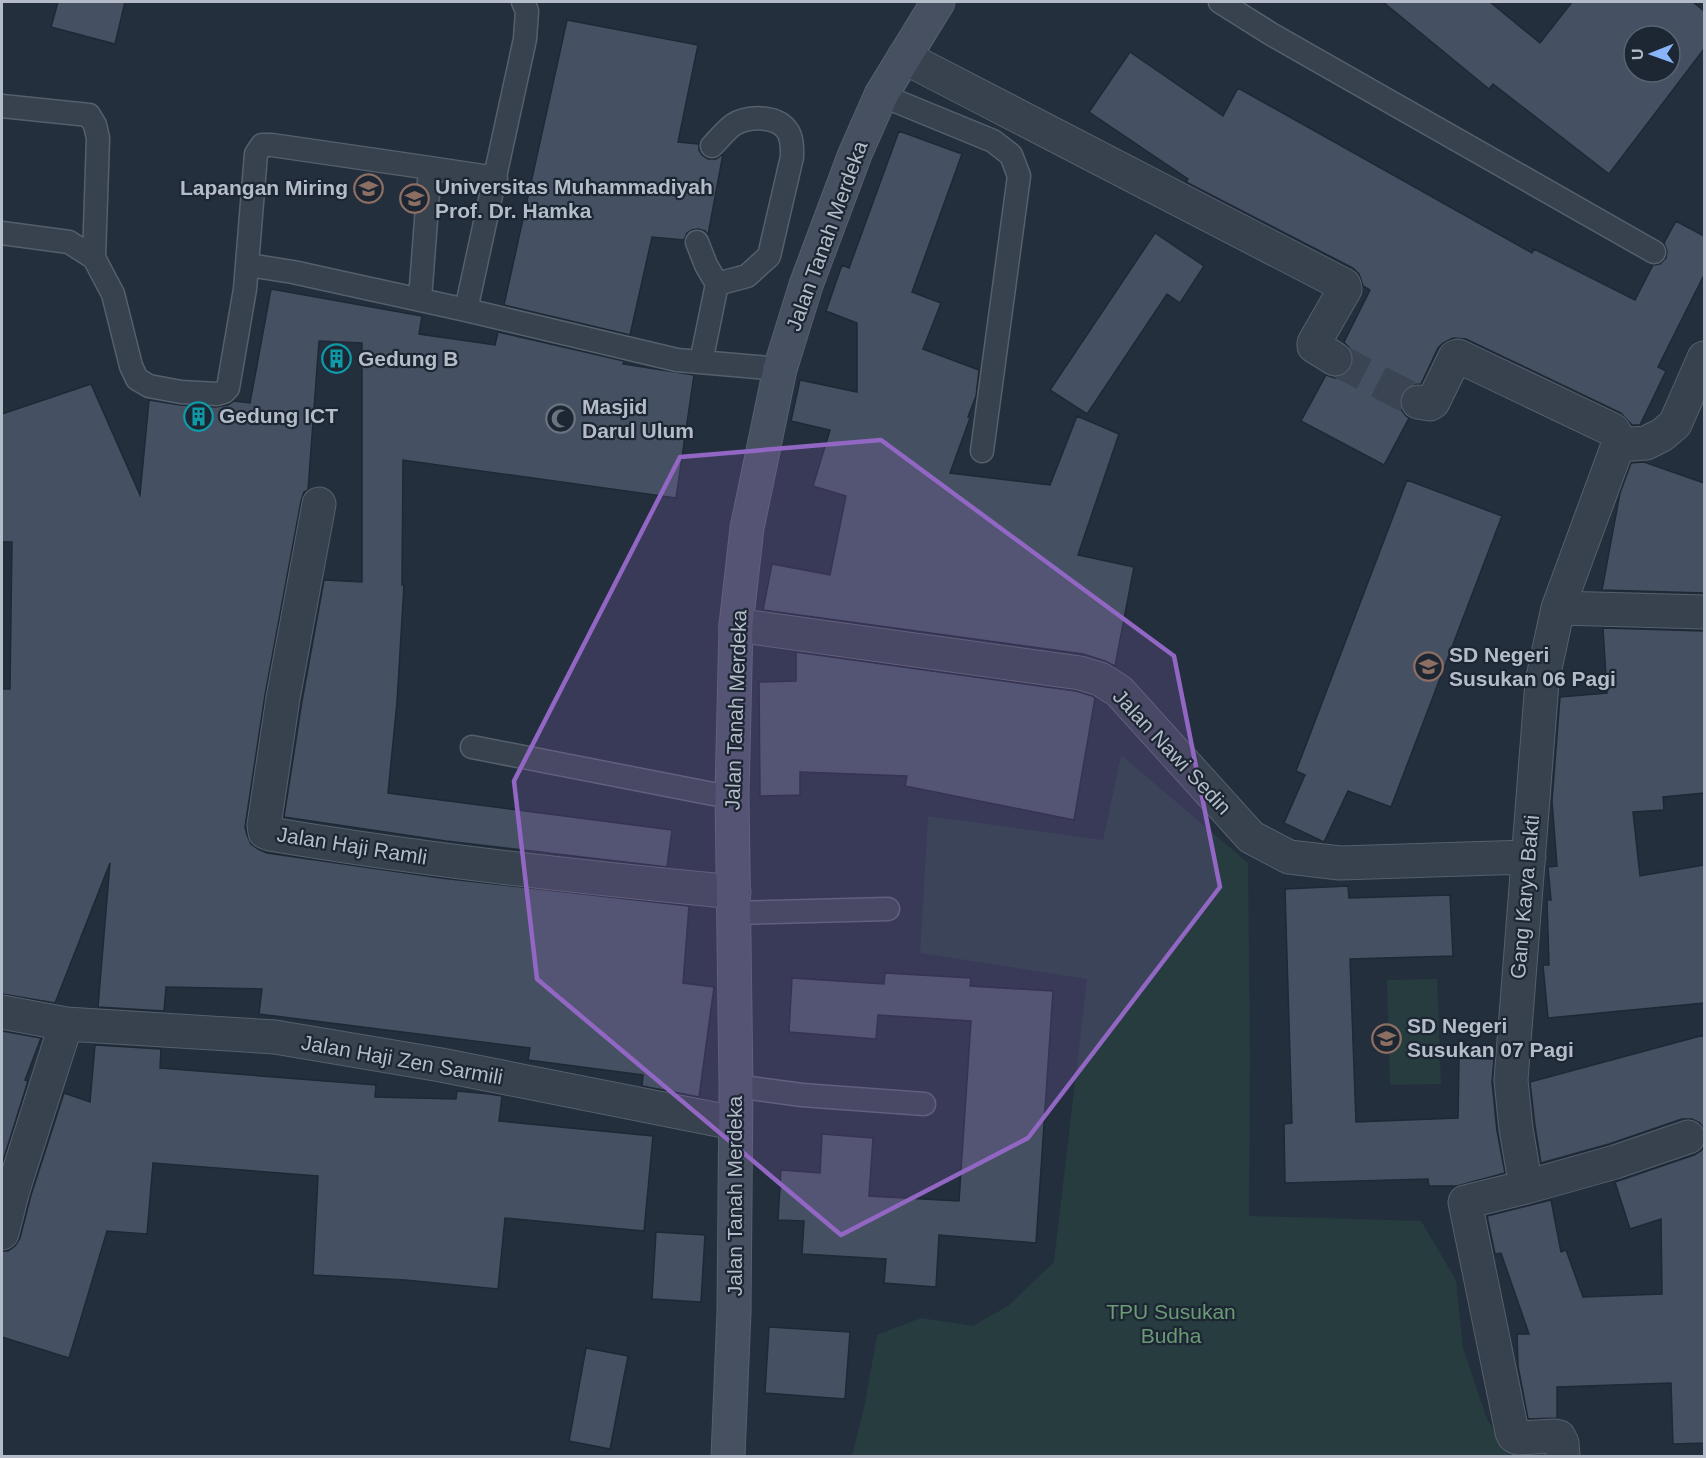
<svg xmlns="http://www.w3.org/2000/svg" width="1706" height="1458" viewBox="0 0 1706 1458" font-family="Arial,sans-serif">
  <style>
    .green { fill: #263c3f }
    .building { fill: #455162; stroke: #1f2835; stroke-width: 1.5; fill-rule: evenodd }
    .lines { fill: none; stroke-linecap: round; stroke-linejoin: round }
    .street-tunnel { stroke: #3a4453; stroke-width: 33; stroke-dasharray: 33 16; stroke-linecap: butt }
    .lane-casing { stroke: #565f6c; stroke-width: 25 }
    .street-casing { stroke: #565f6c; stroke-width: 35 }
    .secondary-casing { stroke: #565f6c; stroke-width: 35 }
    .lane { stroke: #38414e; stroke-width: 22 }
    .street { stroke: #38414e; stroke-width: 33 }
    .secondary { stroke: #465061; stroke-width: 33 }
    .marked { fill: #9266c3; fill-opacity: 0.2; stroke: #9266c3; stroke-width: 4.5; stroke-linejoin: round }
    .labels { text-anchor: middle; stroke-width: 4.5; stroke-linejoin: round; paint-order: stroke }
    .poi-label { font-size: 21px; font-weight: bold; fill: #b4bcc9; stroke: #1d2633; text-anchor: start }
    .street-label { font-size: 21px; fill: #b4bcc9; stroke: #1d2633 }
    .park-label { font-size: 21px; fill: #6b9a76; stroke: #1d2633 }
  </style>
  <rect width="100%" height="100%" fill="#242f3e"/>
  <path class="green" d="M1121 755 1248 863 1250 1054 1249 1216 1421 1221 1456 1280 1463 1348 1487 1419 1511 1456H852L865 1403 877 1335 921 1318 973 1326 1008 1306 1054 1262 1087 979 920 953 928 816 1103 840Z
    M1437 979 1441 1084 1390 1085 1387 980Z"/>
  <path class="building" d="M58 2H125L115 44 51 27Z
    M1383 2H1490L1540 43 1572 2H1693L1704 11V49L1609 174 1493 84 1489 89ZM1634 36H1670V72H1634Z
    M567 20 698 45 678 142 699 144V150L702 155 708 159H716L723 154 708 235 705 231 698 229 692 230 687 233 684 240 652 237 630 335 504 305Z
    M1130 52 1223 116 1238 88 1532 253 1534 249 1635 300 1653 265 1660 264 1666 258 1667 251 1664 243 1676 221 1704 236V275L1658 367 1666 371 1640 425H1632L1621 413 1466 339 1453 338 1443 343 1438 348 1421 384 1411 385 1403 391 1399 400 1400 408 1406 416 1409 418 1384 465 1301 421 1326 375 1335 378 1343 376 1351 368 1354 360 1352 351 1344 342 1370 290 1363 286 1359 274 1353 268 1186 182 1188 179 1089 112Z
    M899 131 962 154 912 292 941 303 923 349 979 370 976 396 968 417 970 418 950 473 1050 485 1077 416 1119 434 1078 555 1134 567 1115 666 1105 661 1083 654 763 610 772 564 830 575 846 496 813 486 830 430 791 421 800 380 857 392V323L826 311 842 265 849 268Z
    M1155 233 1204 266 1180 303 1167 294 1087 414 1050 390Z
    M271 289 422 316 419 334 495 345 498 332 624 361 623 364 694 375 676 498 403 460 402 585H404L397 702 388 793 672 830 667 867 446 841 284 817 302 701 324 580 362 582V343L319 341 308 490 304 492 301 501 265 695 245 827 247 835 251 844 258 849 267 853 441 878 689 906 683 983 714 987 699 1097 642 1086 643 1075 528 1060 530 1048 259 1014 262 989 166 987 164 1011 98 1007 110 863 55 1003 2 994V689H10L12 542H2V414L91 384 140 495 149 400 180 405 216 407 228 405 234 401 250 403Z
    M1644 462 1704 483V593L1602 590 1620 493 1631 463Z
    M1407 480 1502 516 1391 807 1348 791 1324 842 1284 823 1305 775 1296 771Z
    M1603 628 1704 631V793L1663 797 1664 810 1633 812 1640 876 1704 865V1003L1548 1018 1543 965H1549L1547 900H1551L1548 867 1557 866 1552 801 1560 697 1607 693Z
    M796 652 1076 691 1092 696 1095 698 1074 820 905 786 907 776 800 772V795L760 796 759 682 796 681Z
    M1348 886 1349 898 1450 895 1453 956 1350 959 1356 1122 1458 1118 1459 1058 1494 1059 1492 1082 1497 1131 1505 1173 1457 1186H1429L1428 1179 1285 1183 1284 1124 1292 1123 1285 889Z
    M885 973 971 978 970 986 1053 991 1036 1243 939 1235 936 1287 884 1283 886 1259 802 1254 804 1221 778 1220 781 1170 820 1173 822 1134 873 1138 869 1196 959 1201 971 1021 878 1015 876 1039 789 1032 792 978 884 984Z
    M2 1031 41 1038 25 1080 28 1081 2 1164Z
    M1704 1035V1129L1700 1123 1692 1119H1682L1609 1144 1541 1163 1535 1126 1530 1082Z
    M95 1045 161 1049 160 1068 376 1085 375 1097 456 1099 457 1091 489 1094 502 1096 499 1121 653 1136 644 1231 505 1218 498 1289 405 1280 313 1275 318 1176 153 1163 147 1234 107 1231 69 1358 2 1337V1251H8L15 1246 20 1238 31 1195 64 1093 90 1102Z
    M1704 1145V1443L1673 1444 1671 1383 1557 1387V1418L1528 1419 1518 1366 1517 1334H1529L1501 1253 1495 1254 1487 1216 1551 1200 1561 1252 1566 1250 1583 1297 1662 1294 1661 1219 1630 1229 1615 1182 1694 1155 1702 1150Z
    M656 1232 705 1235 701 1302 652 1299Z
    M769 1327 850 1332 845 1399 765 1393Z
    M586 1348 628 1356 610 1449 569 1441Z"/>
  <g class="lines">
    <path class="street-tunnel" d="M1335 359 1418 402"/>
    <defs>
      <path id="lane" d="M523 2 527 11 525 39 466 310 677 360 780 369
        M1220 2 1271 34 1654 252
        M881 95 993 141 1011 155 1019 176 982 451
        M2 106 89 115 95 125 98 138 94 258
        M430 168 496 178
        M2 233 69 242 94 258 113 294 131 366 137 379 149 386 181 392 217 394 224 392 228 388 245 289 256 154 262 145H272L430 168 420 299
        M697 242 706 265 717 284 747 276 769 256 792 157C792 149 793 137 786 129 775 115 747 116 733 125 725 131 719 139 712 146
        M248 265 293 272 466 310
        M701 362 717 284
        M472 747 713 794H732
        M735 913 888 909
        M736 1086 802 1095 924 1104"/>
      <path id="street" d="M904 57 1344 285 1345 289 1314 343V346L1335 359
        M1418 402 1430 404 1433 402 1455 357 1458 356 1613 430 1618 438V445L1558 608 1542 682 1511 1080 1516 1129 1526 1187
        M1618 445 1646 443 1662 435 1675 424 1704 358
        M319 504 283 698 264 825 265 832 270 834C423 860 579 877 734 892
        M1558 608 1704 612
        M736 625 1080 673 1100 679 1119 691 1251 837 1289 857 1340 863 1529 857
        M2 1012 66 1024 275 1037 441 1065 734 1123
        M2 1233 13 1190 66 1024
        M1563 1456 1562 1443 1559 1437 1554 1436 1518 1438 1514 1436 1512 1432 1465 1202 1526 1187 1615 1162 1688 1137"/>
      <path id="secondary" d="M728 1456 734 1312 736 1086 732 794 736 625 747 528 780 369 806 285 855 154 881 95 938 2"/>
    </defs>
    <use href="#lane" class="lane-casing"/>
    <use href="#street" class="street-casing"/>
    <use href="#secondary" class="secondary-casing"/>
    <use href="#lane" class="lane"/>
    <use href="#street" class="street"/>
    <use href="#secondary" class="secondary"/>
  </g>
  <path class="marked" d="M881 440 1174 656 1220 887 1028 1138 841 1235 537 979 514 781 680 457Z"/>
  <defs>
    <symbol id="university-ring" viewBox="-11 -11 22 22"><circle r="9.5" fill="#1d2633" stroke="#8d6e63" stroke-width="1.5"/><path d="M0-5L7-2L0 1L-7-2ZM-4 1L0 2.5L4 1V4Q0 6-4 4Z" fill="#8d6e63"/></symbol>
    <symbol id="building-ring" viewBox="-11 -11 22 22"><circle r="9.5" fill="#1d2633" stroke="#0f9aa8" stroke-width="1.5"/><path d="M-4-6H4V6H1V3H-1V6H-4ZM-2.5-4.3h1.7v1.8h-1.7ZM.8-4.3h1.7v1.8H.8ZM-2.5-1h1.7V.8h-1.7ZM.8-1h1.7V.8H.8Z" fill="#0f9aa8"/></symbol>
    <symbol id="mosque-ring" viewBox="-11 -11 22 22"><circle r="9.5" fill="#1d2633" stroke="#6b7280" stroke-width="1.5"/><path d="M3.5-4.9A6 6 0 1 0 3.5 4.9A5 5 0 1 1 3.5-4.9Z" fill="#6b7280"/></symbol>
    <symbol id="school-ring" viewBox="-11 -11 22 22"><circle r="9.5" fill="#1d2633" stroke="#8d6e63" stroke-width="1.5"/><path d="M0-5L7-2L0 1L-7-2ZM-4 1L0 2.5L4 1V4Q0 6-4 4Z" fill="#8d6e63"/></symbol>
  </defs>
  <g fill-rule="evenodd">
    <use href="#university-ring" x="352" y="172" width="33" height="33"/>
    <use href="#university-ring" x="398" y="182" width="33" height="33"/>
    <use href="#building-ring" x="320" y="342" width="33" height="33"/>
    <use href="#building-ring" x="182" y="400" width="33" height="33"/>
    <use href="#mosque-ring" x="544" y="402" width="33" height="33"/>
    <use href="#school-ring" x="1412" y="650" width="33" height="33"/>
    <use href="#school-ring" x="1370" y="1022" width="33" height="33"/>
  </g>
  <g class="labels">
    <g class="poi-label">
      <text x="435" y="194">Universitas Muhammadiyah<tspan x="435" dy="24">Prof. Dr. Hamka</tspan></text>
      <text x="348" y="195" text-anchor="end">Lapangan Miring</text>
      <text x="358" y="366">Gedung B</text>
      <text x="582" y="414">Masjid<tspan x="582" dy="24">Darul Ulum</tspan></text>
      <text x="219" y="423">Gedung ICT</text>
      <text x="1449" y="662">SD Negeri<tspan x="1449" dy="24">Susukan 06 Pagi</tspan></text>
      <text x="1407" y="1033">SD Negeri<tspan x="1407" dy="24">Susukan 07 Pagi</tspan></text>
    </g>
    <g class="street-label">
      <text transform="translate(827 236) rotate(-70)" y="7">Jalan Tanah Merdeka</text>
      <text transform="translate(736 710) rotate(-88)" y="7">Jalan Tanah Merdeka</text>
      <text transform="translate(1172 752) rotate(47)" y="7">Jalan Nawi Sedin</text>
      <text transform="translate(352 846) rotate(9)" y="7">Jalan Haji Ramli</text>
      <text transform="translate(1525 897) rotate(-85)" y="7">Gang Karya Bakti</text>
      <text transform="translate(402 1060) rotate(10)" y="7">Jalan Haji Zen Sarmili</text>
      <text transform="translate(735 1196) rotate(-90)" y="7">Jalan Tanah Merdeka</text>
    </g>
    <g class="park-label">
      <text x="1171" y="1319">TPU Susukan<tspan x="1171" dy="24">Budha</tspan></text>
    </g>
  </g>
  <rect width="1706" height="1458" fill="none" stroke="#b4bcc9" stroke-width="6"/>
  <g transform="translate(1652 54) rotate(269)"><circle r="28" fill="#1d2633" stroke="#59626f" stroke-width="1.5"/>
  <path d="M0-4.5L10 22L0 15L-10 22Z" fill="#8ab4f8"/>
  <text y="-9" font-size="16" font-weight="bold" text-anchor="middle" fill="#b4bcc9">U</text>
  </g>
</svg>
